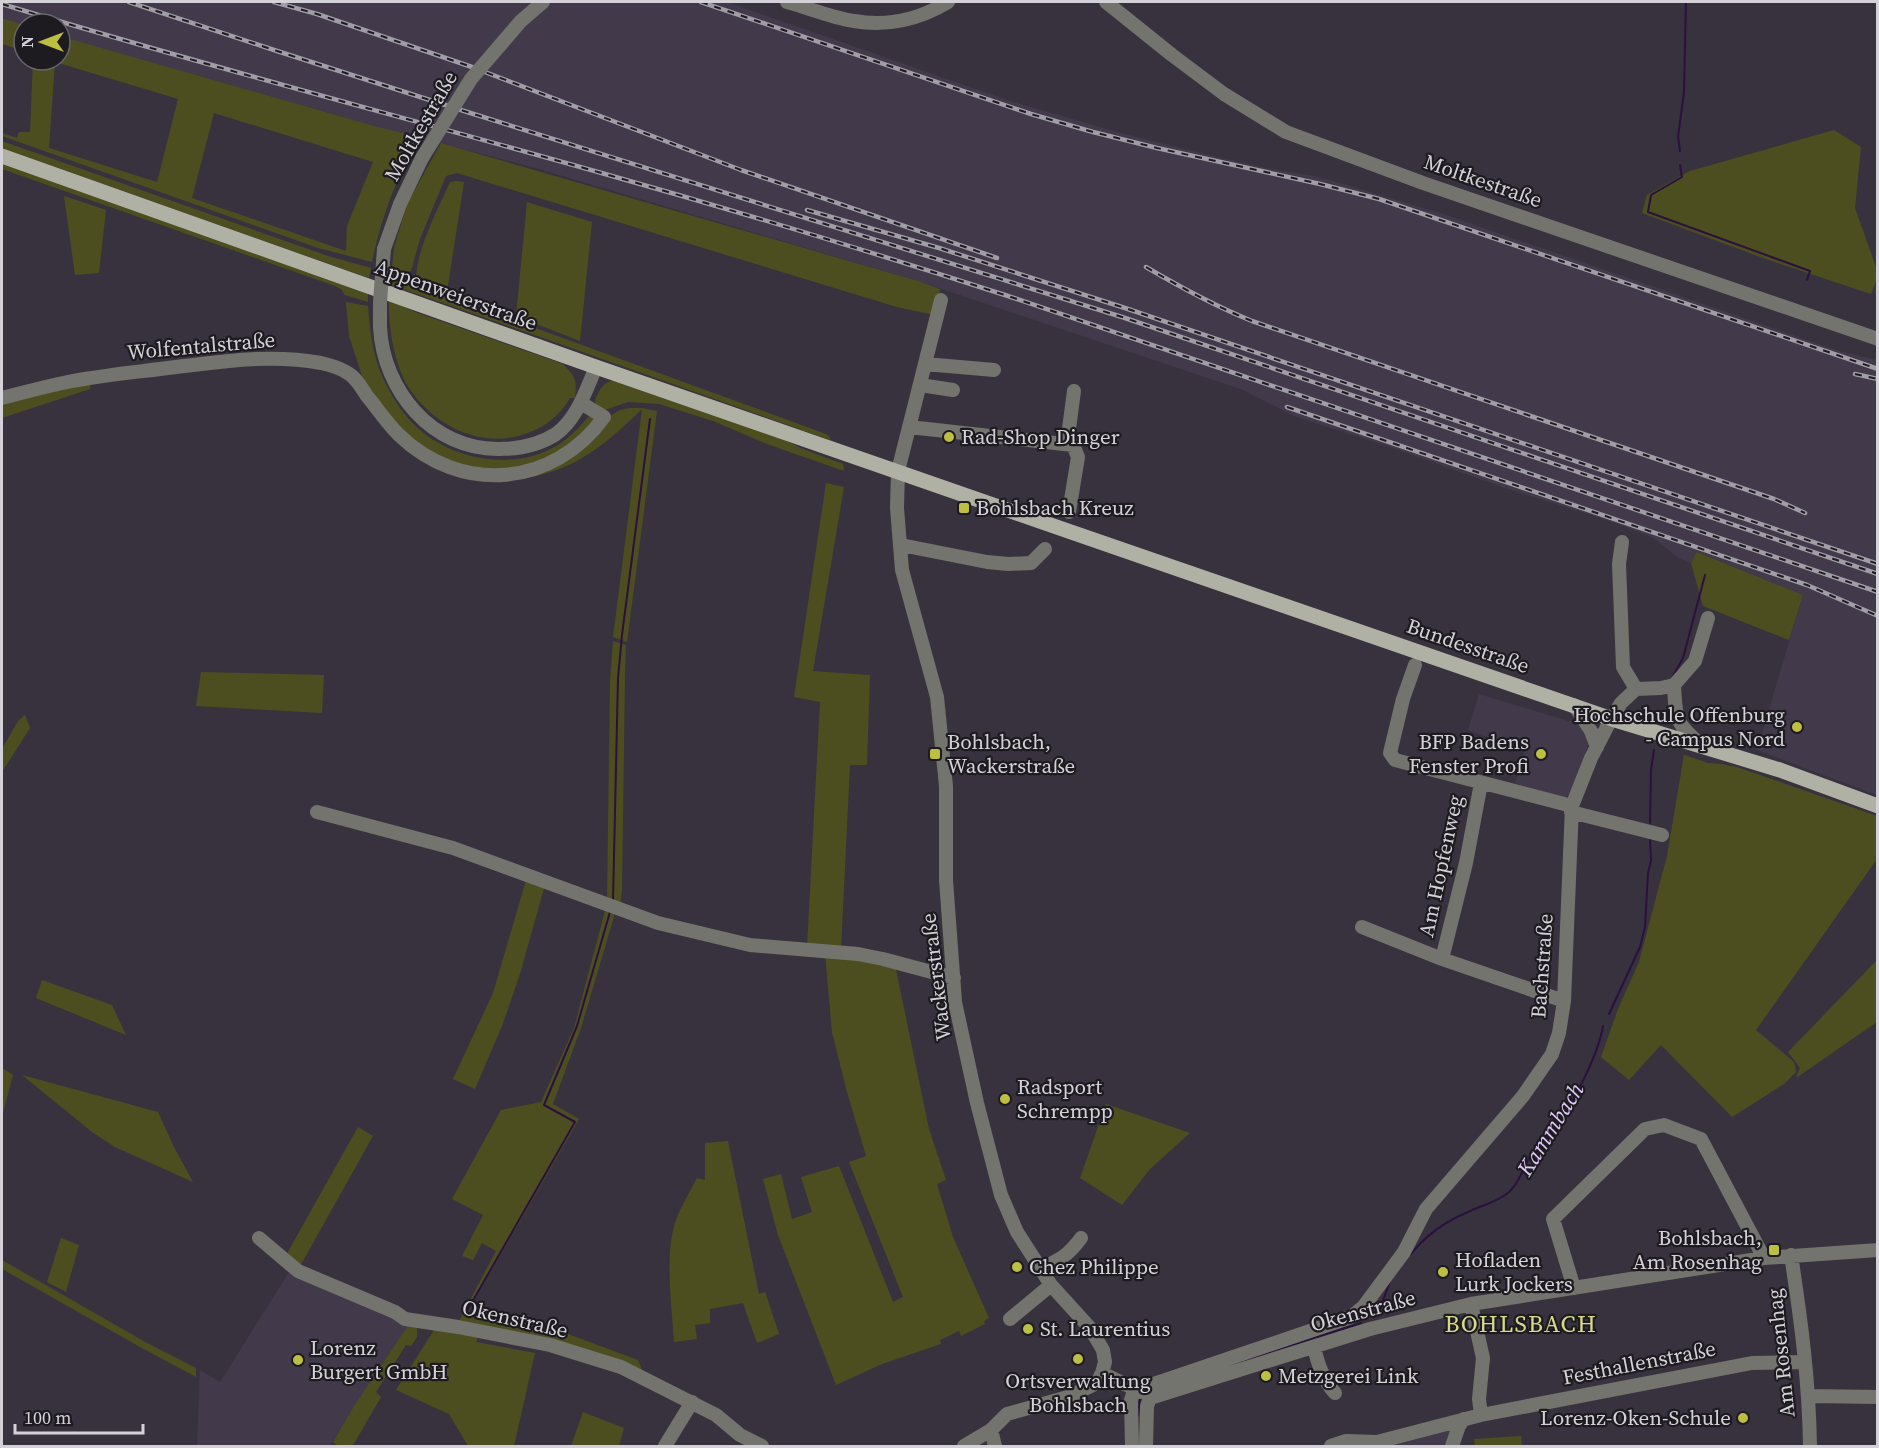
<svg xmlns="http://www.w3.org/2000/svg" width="1879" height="1448" viewBox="0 0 1879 1448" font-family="'Source Serif 4',serif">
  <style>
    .built { fill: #423a4b }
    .green { fill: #4d4e20; fill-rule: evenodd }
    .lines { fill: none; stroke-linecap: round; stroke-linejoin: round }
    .stream { stroke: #2a113f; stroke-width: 2 }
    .minor { stroke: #73746d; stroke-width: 14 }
    .major { stroke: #b0b1a5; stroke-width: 15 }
    .rail-casing { stroke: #a19da6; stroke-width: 4.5 }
    .rail { stroke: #1e1b20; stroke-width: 2; stroke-dasharray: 7; stroke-linecap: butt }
    .minor-bridge { stroke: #73746d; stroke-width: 14 }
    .poi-dot { fill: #bdbf43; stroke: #1e1b20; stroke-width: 2 }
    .labels { text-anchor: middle; stroke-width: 4.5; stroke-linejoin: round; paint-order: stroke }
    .street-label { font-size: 21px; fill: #d4d1d8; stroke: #1e1b20 }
    .poi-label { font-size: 21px; fill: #d4d1d8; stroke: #1e1b20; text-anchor: start }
    .water-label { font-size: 22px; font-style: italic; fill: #e0c9f9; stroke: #1e1b20 }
    .quarter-label { font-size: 24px; letter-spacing: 1.5px; fill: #d7da8c; stroke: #1e1b20 }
  </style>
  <rect width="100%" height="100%" fill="#38323e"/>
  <path class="built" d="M2 2H727L1010 101 1117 132 1204 154 1271 169 1314 176 1347 185 1446 215 1839 351 1877 360V795L1757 750 1803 595 1698 552 1691 563 1680 559 1652 537 1604 519 1505 488 1390 447 1294 416 1243 390 918 281 532 167 374 126 60 36V24L24 25 2 18Z
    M1479 694 1568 721H1577L1586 733 1588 745 1571 794 1560 799 1515 783 1524 751 1468 730Z
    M291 1269 409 1324 354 1406 330 1446H197L200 1370 220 1382Z
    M1456 1425 1449 1446H1359Z"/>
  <path class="green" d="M2 18 24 25V51L2 44Z
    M60 36 374 126 419 137C397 176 381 218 372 262L318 248 2 136V133L17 138 19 132H30L33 60H60ZM55 62 178 99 157 182 49 148ZM214 113 373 162 347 226 346 251 192 198Z
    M1834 130 1861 147 1855 208 1877 270V279L1871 294 1763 258 1642 213 1647 195 1690 171Z
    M2 141 328 256 371 268 369 278 2 148Z
    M441 143 918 281 940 289 934 315 897 307 457 173 446 176 420 239 411 271H400L392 268 394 248 407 204Z
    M2 160 368 290V302L345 295 341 289 335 286 2 169Z
    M456 181 464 182 447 292 419 282 415 280 416 276C419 244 437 211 450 182Z
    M64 196 106 210 99 273 75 275Z
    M527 202 592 222 580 341 516 316Z
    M389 273C433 297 483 309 530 326 629 362 728 398 826 434L830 437V440L563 345 388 284Z
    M389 299 415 312 563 364C576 377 577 380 575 398H570C562 412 551 422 537 429 490 453 437 430 409 388 394 365 388 326 389 299Z
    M346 302 368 306C370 335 374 364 389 390 397 405 407 419 420 430 456 461 516 471 558 445 571 437 581 425 591 414L596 422 568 447 531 466 495 471 443 460 399 430 363 379 349 336Z
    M615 380 774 435 803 449 843 464 844 471 767 444 713 421 659 404 628 402 605 410 596 406 595 400C600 389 603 382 615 380Z
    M90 381V389L2 418V402Z
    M630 408H642L657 411 627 642 613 637 642 409C609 441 578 469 530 477L607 418 620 410Z
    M826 483 844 487 813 671 870 675 867 765H850L841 949 807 947 820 702 794 697Z
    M1697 552 1803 595 1789 640 1703 606 1691 563Z
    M613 641 626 645 625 675 622 891 620 906 607 901 610 681Z
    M201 672 324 675 322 713 196 706Z
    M25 715 30 728 2 772V749L18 721Z
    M1684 755 1708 763 1721 764 1737 767 1877 816V859L1756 1030 1794 1062 1796 1072 1784 1084 1732 1117 1661 1045 1629 1080 1601 1057 1618 1009 1639 962 1667 856Z
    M527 877 545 885 520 974 502 1026 475 1089 453 1079 493 993Z
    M606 907 616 910 581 1028 553 1104 579 1119 467 1313 498 1320 513 1328 529 1330H546L549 1327 638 1360 643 1372 458 1323 496 1251 482 1243 473 1260 462 1256 483 1215 452 1199 501 1110 541 1102 574 1028Z
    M825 954 895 965 929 1129 946 1180 937 1184 953 1237 989 1318 984 1321 985 1324 961 1336 959 1331 940 1340 941 1344 882 1364 836 1385 778 1235 763 1179 781 1174 792 1219 812 1212 801 1177 839 1166 893 1302 903 1297 849 1162 866 1156 847 1092 832 1032Z
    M1877 960V1022L1796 1078 1800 1068 1788 1052Z
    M42 980 112 1005 126 1035 36 998Z
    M2 1068 13 1075 2 1117Z
    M22 1075 158 1112 174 1147 193 1182 115 1147 92 1132Z
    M1106 1104 1190 1133 1150 1169 1122 1205 1080 1178Z
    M358 1127 373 1136 299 1268 285 1257Z
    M728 1141 759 1294 765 1292 779 1334 757 1343 743 1303 710 1309V1323L695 1325 697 1339 674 1342C672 1307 664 1253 676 1220 681 1206 690 1192 697 1178L705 1180V1143Z
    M61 1238 79 1245 66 1292 47 1282Z
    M2 1260 147 1343 196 1368V1377L140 1347 2 1269Z
    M409 1324 417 1326V1337L411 1346 406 1345 376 1392 381 1397 355 1442 351 1446H338L333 1442 354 1406Z
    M434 1330 478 1336 476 1342 535 1353 514 1446H468L449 1414 396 1390Z
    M583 1412 624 1428 619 1446H571Z
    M1521 1436 1522 1446H1475L1474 1439Z"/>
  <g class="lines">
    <path class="stream" d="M1680 151 1678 137 1684 92 1686 2
      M1680 165 1682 177 1651 195 1648 212 1810 271 1807 280
      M1672 678 1683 658 1705 575
      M1650 823 1651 770 1654 750
      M613 901 618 678 622 635 650 419
      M1609 1014 1640 947 1645 927 1648 873 1651 861 1650 840
      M1410 1255C1426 1235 1444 1222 1468 1212 1480 1206 1494 1203 1505 1195 1519 1186 1523 1167 1532 1153 1537 1146 1545 1140 1551 1133 1570 1109 1598 1057 1603 1026
      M467 1311 575 1122 544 1105 577 1026 610 912
      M1379 1312 1390 1281
      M1215 1370 1361 1323
      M1138 1416 1140 1398"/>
    <path class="minor" d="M787 2C809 8 832 18 854 21 887 27 920 19 948 2
      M1106 2 1172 55 1224 94 1286 132 1423 183 1878 339
      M384 249 400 204 422 158
      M941 300 898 471 897 508 902 570 937 697 946 786V880L955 1002 977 1103 1001 1195 1017 1232 1051 1285 1090 1328 1103 1350 1105 1362 1102 1373 1098 1381 1091 1386 1068 1397 1007 1414 991 1430 964 1446
      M380 327C383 390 432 450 499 449 519 449 539 445 556 434 577 419 586 390 596 367
      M925 364 994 370
      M920 385 953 390
      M2 398C22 393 43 387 63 383 100 375 139 372 176 367 224 361 272 354 321 363 330 365 338 367 346 372 356 377 361 387 367 396 377 408 387 423 399 435 461 495 554 487 604 417L581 403
      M909 427 1073 445 1078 457 1069 512
      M1067 444 1074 391
      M1622 542 1619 564 1623 667 1636 689
      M901 545 987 562 1008 564 1031 563 1045 549
      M1415 665 1403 699 1390 753 1395 760 1572 806
      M1674 685C1676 720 1674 721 1701 745
      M1636 689 1661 688 1674 685 1695 661 1708 618
      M1574 705 1591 731 1597 747
      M317 812 453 848 658 923 750 945 858 954 883 959 954 978
      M1571 812 1662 835
      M1362 927 1442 959 1564 1001
      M1442 959 1466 863 1481 783
      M259 1238 298 1271 395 1312 405 1319 458 1327 550 1345 621 1367 716 1415 740 1435 762 1446
      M1791 1255C1801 1320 1809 1381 1810 1446
      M1040 1269C1059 1260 1068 1256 1081 1238
      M1574 1288 1553 1219 1645 1129 1664 1125 1701 1139 1764 1258
      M1471 1304 1483 1358 1479 1399 1481 1415
      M1010 1319 1051 1285
      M1314 1347C1318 1364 1323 1380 1335 1393
      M1102 1373 1141 1392
      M1135 1388 1148 1386 1351 1317 1364 1306 1404 1252 1426 1209 1523 1096 1552 1054 1559 1033 1564 1001 1572 806 1591 758 1609 723 1621 703 1636 689
      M1809 1396 1878 1397
      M1150 1398 1370 1329 1471 1304 1764 1258 1878 1250
      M991 1430 995 1446
      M665 1446 692 1402
      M1132 1446 1131 1400 1135 1388
      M1146 1446 1147 1406 1150 1398
      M1331 1446 1346 1441 1377 1442 1481 1415 1752 1363 1805 1362
      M1452 1446 1459 1426 1464 1419"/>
    <path class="major" d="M2 156 596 367 1045 523 1612 719 1780 770 1878 806"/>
    <defs>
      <path id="rail" d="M129 2 277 51 464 111 1122 317 1878 574
        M274 2 317 14 472 67 741 170 997 258
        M701 2 1031 114 1093 132 1157 148 1320 184 1379 199 1878 369
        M2 4C201 65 404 117 605 174 740 212 875 253 1008 296L1878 592
        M807 210 939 248 1125 308 1878 564
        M1146 267C1180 287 1215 306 1252 321L1774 499 1805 513
        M1855 374 1878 379
        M1287 407 1807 585 1878 616"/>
    </defs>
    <use href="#rail" class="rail-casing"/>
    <use href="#rail" class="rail"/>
    <path class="minor-bridge" d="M422 158 471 79 521 21 543 2
      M380 327V302L384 249"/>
  </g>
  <g class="poi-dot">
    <circle cx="949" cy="437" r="6"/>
    <rect x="958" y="502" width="12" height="12" rx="3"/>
    <circle cx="1797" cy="727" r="6"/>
    <rect x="929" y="748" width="12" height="12" rx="3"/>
    <circle cx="1541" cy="754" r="6"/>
    <circle cx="1005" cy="1099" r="6"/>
    <rect x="1768" y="1244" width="12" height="12" rx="3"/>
    <circle cx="1017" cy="1267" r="6"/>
    <circle cx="1443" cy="1272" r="6"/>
    <circle cx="1028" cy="1329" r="6"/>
    <circle cx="1078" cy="1359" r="6"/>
    <circle cx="298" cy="1360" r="6"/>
    <circle cx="1266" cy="1376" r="6"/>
    <circle cx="1743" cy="1418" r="6"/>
  </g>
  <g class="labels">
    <g class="street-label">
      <text transform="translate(421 126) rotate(-60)" y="7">Moltkestraße</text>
      <text transform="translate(1483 181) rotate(19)" y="7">Moltkestraße</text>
      <text transform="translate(456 295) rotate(20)" y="7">Appenweierstraße</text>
      <text transform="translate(201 346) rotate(-5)" y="7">Wolfentalstraße</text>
      <text transform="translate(1468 646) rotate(19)" y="7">Bundesstraße</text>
      <text transform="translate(1441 866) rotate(-78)" y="7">Am Hopfenweg</text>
      <text transform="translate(1542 966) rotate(-86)" y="7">Bachstraße</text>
      <text transform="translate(936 977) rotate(-97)" y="7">Wackerstraße</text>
      <text transform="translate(1363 1311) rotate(-15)" y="7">Okenstraße</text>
      <text transform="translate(515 1319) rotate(13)" y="7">Okenstraße</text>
      <text transform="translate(1781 1353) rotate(-96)" y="7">Am Rosenhag</text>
      <text transform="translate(1639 1363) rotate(-11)" y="7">Festhallenstraße</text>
    </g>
    <g class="poi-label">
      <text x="961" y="444">Rad-Shop Dinger</text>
      <text x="976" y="515">Bohlsbach Kreuz</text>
      <text x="1785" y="722" text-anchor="end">Hochschule Offenburg<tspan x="1785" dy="24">- Campus Nord</tspan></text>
      <text x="947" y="749">Bohlsbach,<tspan x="947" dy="24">Wackerstraße</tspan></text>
      <text x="1529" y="749" text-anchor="end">BFP Badens<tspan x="1529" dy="24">Fenster Profi</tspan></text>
      <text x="1017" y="1094">Radsport<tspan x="1017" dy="24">Schrempp</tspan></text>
      <text x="1762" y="1245" text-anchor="end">Bohlsbach,<tspan x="1762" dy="24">Am Rosenhag</tspan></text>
      <text x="1455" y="1267">Hofladen<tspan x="1455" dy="24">Lurk Jockers</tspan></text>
      <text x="1029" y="1274">Chez Philippe</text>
      <text x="1040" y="1336">St. Laurentius</text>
      <text x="310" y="1355">Lorenz<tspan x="310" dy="24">Burgert GmbH</tspan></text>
      <text x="1278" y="1383">Metzgerei Link</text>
      <text x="1078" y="1388" text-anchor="middle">Ortsverwaltung<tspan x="1078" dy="24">Bohlsbach</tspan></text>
      <text x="1731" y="1425" text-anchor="end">Lorenz-Oken-Schule</text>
    </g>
    <g class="water-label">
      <text transform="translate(1550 1129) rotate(-58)" y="8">Kammbach</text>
    </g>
    <g class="quarter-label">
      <text x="1521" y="1332">BOHLSBACH</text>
    </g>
  </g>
  <rect width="1879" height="1448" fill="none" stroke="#d4d1d8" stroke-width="6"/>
  <g transform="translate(42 42) rotate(270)"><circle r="28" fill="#1e1b20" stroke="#67646a" stroke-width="1.5"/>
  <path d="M0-4.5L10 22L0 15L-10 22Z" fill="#bdbf43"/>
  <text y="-9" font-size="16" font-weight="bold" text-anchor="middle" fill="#d4d1d8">N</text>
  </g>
  <path d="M15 1424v9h128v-9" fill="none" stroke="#d4d1d8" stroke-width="3"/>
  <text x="24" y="1424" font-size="18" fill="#d4d1d8" stroke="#1e1b20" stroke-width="4.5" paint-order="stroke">100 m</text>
</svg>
